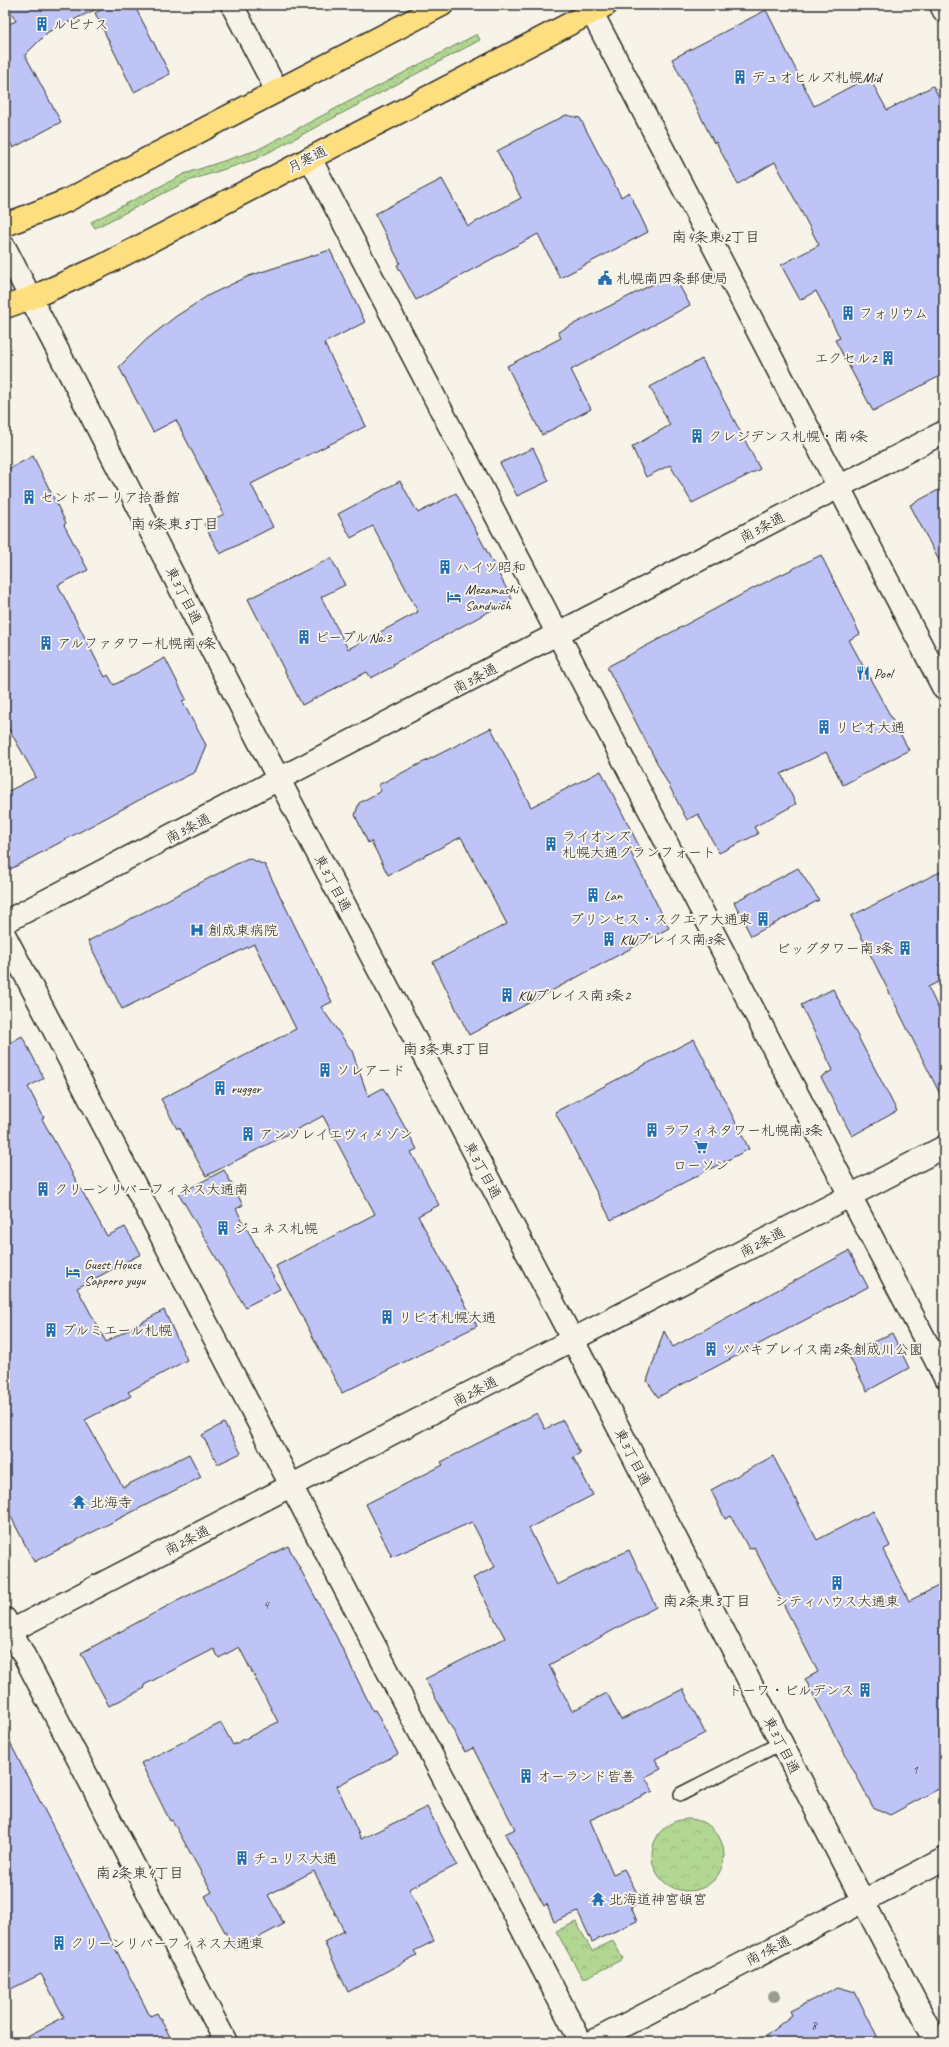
<svg xmlns="http://www.w3.org/2000/svg" width="949" height="2047" viewBox="0 0 949 2047" font-family="Caveat,'Klee One',sans-serif">
  <style>
    .grass { fill: url(#grass-dots); stroke: #6e815f }
    .forest { fill: url(#forest-crowns); stroke: #6e815f }
    .building { fill: #bec4f6; stroke: #2b2b2b }
    .lines { fill: none; stroke-linecap: round; stroke-linejoin: round }
    .lane-casing { stroke: #2b2b2b; stroke-width: 16 }
    .street-casing { stroke: #2b2b2b; stroke-width: 25 }
    .secondary-casing { stroke: #2b2b2b; stroke-width: 25 }
    .highway-casing { stroke: #2b2b2b; stroke-width: 25 }
    .lane { stroke: #f7f3e8; stroke-width: 13 }
    .street { stroke: #f7f3e8; stroke-width: 22 }
    .secondary { stroke: #f7f3e8; stroke-width: 22 }
    .highway { stroke: #fddf80; stroke-width: 22 }
    .tree { fill: #9a9d8e }
    .labels { text-anchor: middle; stroke-width: 4; stroke-linejoin: round; paint-order: stroke }
    .number-label { font-size: 12px; fill: #50515e }
    .poi-label { font-size: 14px; fill: #2b2b2b; stroke: #f7f3e8; text-anchor: start }
    .street-label { font-size: 14px; fill: #2b2b2b; stroke: #f7f3e8 }
    .neighbourhood-label { font-size: 15px; fill: #2b2b2b; stroke: #f7f3e8 }
  </style>
  <defs>
    <pattern id="grass-dots" width="8" height="8" patternUnits="userSpaceOnUse"><rect width="8" height="8" fill="#b2d793"/><path d="M2 2h.1M6 6h.1" fill="none" stroke="#99b97f" stroke-width="1.8" stroke-linecap="round"/></pattern>
    <pattern id="forest-crowns" width="20" height="18" patternUnits="userSpaceOnUse"><rect width="20" height="18" fill="#b2d793"/><path d="M2 6a3 3 0 1 1 6 0M12 15a3 3 0 1 1 6 0" fill="none" stroke="#99b97f"/></pattern>
  </defs>
  <rect width="100%" height="100%" fill="#f7f3e8"/>
  <filter id="ink" filterUnits="userSpaceOnUse"><feTurbulence type="fractalNoise" baseFrequency=".025" numOctaves="2"/><feDisplacementMap in="SourceGraphic" scale="8" xChannelSelector="R" yChannelSelector="G"/><feConvolveMatrix kernelMatrix="1 2 1 2 8 2 1 2 1" color-interpolation-filters="sRGB"/></filter>
  <g filter="url(#ink)">
    <path class="grass" d="M477 34 480 40 256 159 188 181 95 228 91 222 184 174 257 150Z"/>
    <path class="forest" d="M652 1855a36 36 0 1 1 72 0a36 36 0 1 1-72 0Z
      M576 1922 592 1951 613 1941 623 1959 583 1979 556 1931Z"/>
    <path class="building" d="M7 5H105L48 32 25 55 61 122 13 148 5 133V16L9 24 16 21Z
      M111 5H134L170 74 134 92 95 13Z
      M766 10 814 106 869 77 887 110 933 86 944 106V374L873 411 835 340 840 338 816 291 800 300 781 265 819 245 775 162 738 184 716 142 714 143 672 59Z
      M566 115 580 118 621 197 629 192 648 232 560 278 538 234 416 300 397 265 400 263 375 214 442 179 468 226 521 198 497 151Z
      M330 250 365 322 324 343 366 426 251 484 273 527 220 554 204 524 224 514 176 420 153 432 119 367 146 340 175 317 209 295 249 276Z
      M673 274 690 305 571 370 591 409 542 435 507 366 561 338 558 332Z
      M702 359 760 469 692 503 670 465 646 477 632 447 670 425 650 387Z
      M533 448 549 481 517 496 500 463Z
      M33 456 66 523 64 525 88 570 58 585 105 677 108 675 114 685 165 658 186 699 182 701 206 745 195 772 141 799 5 872V793L36 777 5 722V471Z
      M400 481 418 513 456 493 512 599 393 664 394 666 371 678 367 672 302 705 248 599 331 558 345 585 321 597 348 649 418 612 373 526 351 538 338 514Z
      M944 487V570L910 505Z
      M821 555 860 634 849 640 909 750 843 785 826 752 781 774 796 804 754 827 758 834 719 853 698 814 687 820 607 667 754 588Z
      M491 728 531 807 601 771 639 846 630 851 669 928 469 1035 433 962 507 924 461 837 388 875 371 841 368 843 355 815 359 803 381 791 378 785Z
      M248 858 265 865 332 1002 321 1007 352 1051 368 1096 383 1088 417 1149 411 1152 439 1205 418 1216 477 1326 342 1393 276 1266 375 1214 323 1116 206 1176 179 1127 177 1129 161 1099 296 1029 254 944 122 1009 88 941Z
      M798 868 819 900 751 936 734 902Z
      M944 870V979L928 987 944 1020V1102L851 916Z
      M833 989 897 1111 852 1136 821 1077 833 1070 801 1005Z
      M22 1036 44 1078 28 1087 44 1118 42 1119 107 1236 125 1227 141 1254 77 1288 106 1342 164 1310 187 1360 128 1392 131 1396 85 1420 123 1487 189 1454 201 1477 34 1562 5 1505V1043L6 1045Z
      M694 1039 749 1149 611 1220 555 1112Z
      M224 1170 243 1205 236 1209 280 1289 245 1307 179 1194Z
      M849 1251 868 1287 658 1397 647 1381 664 1331 673 1347Z
      M892 1333 909 1368 867 1391 848 1354Z
      M537 1413 545 1429 563 1420 580 1453 573 1457 593 1495 529 1528 557 1585 629 1550 656 1607 549 1665 572 1711 607 1693 621 1720 683 1689 705 1733 655 1759 661 1769 645 1777 653 1791 590 1820 613 1874 624 1869 642 1902 631 1907 637 1921 592 1942 578 1912 554 1922 547 1904 544 1906 505 1834 515 1829 473 1748 465 1752 425 1679 505 1638 473 1578 495 1567 472 1522 392 1557 366 1504 443 1465 441 1462Z
      M224 1423 241 1453 218 1464 202 1435Z
      M773 1456 817 1540 873 1511 890 1546 883 1550 909 1601 944 1583V1786L890 1815 873 1807 805 1679 818 1672 754 1547 749 1549 731 1516 725 1519 711 1490Z
      M288 1546 335 1634 373 1711 375 1710 398 1754 337 1786 361 1839 427 1807 457 1865 409 1889 434 1941 414 1951 417 1955 348 1992 324 1942 344 1931 314 1871 268 1895 284 1924 235 1950 205 1896 212 1892 172 1820 170 1821 141 1763 221 1723 233 1745 278 1722 239 1647 219 1658 214 1649 144 1685 145 1688 109 1706 81 1653 173 1603Z
      M5 1733 150 2016 157 2013 173 2042H16L64 2017 41 1974 5 1992Z
      M838 1987 855 1992 880 2042H758L792 2015 790 2011Z"/>
    <g class="lines">
      <defs>
        <path id="lane" d="M681 1794 781 1743"/>
        <path id="street" d="M232 5 277 91
          M941 5 944 11
          M310 158 944 1376
          M5 936 581 2042"/>
        <path id="secondary" d="M588 5 944 689
          M5 248 254 732 600 1392 936 2042
          M5 922 944 432
          M5 1619 226 2042
          M5 1634 944 1147
          M592 2042 944 1859"/>
        <path id="highway" d="M5 225 66 201 442 5
          M5 307 31 298 100 267 606 5"/>
      </defs>
      <use href="#lane" class="lane-casing"/>
      <use href="#street" class="street-casing"/>
      <use href="#secondary" class="secondary-casing"/>
      <use href="#highway" class="highway-casing"/>
      <use href="#lane" class="lane"/>
      <use href="#street" class="street"/>
      <use href="#secondary" class="secondary"/>
      <use href="#highway" class="highway"/>
    </g>
    <circle class="tree" cx="774" cy="1996" r="6"/>
  </g>
  <defs>
    <symbol id="building-bare" viewBox="-9 -9 18 18"><path d="M-4-6H4V6H1V3H-1V6H-4ZM-2.5-4.3h1.7v1.8h-1.7ZM.8-4.3h1.7v1.8H.8ZM-2.5-1h1.7V.8h-1.7ZM.8-1h1.7V.8H.8Z" fill="#1f6fb2" stroke="#f7f3e8" stroke-width="2.5" paint-order="stroke"/></symbol>
    <symbol id="civic-bare" viewBox="-9 -9 18 18"><path d="M-.6-6.5H3V-4.5H.6V-3L4-1V1h2V6H-6V1h2V-1L-.6-3ZM-1.2 2.5V6h2.4V2.5Z" fill="#1f6fb2" stroke="#f7f3e8" stroke-width="2.5" paint-order="stroke"/></symbol>
    <symbol id="hotel-bare" viewBox="-9 -9 18 18"><path d="M-6-4.5h1.5V1H6V5H4.5V3h-9V5H-6ZM-4 0a1.8 1.8 0 1 1 3.6 0ZM.5 0V-2.5h3Q6-2.5 6 0Z" fill="#1f6fb2" stroke="#f7f3e8" stroke-width="2.5" paint-order="stroke"/></symbol>
    <symbol id="restaurant-bare" viewBox="-9 -9 18 18"><path d="M-5-6h1v4h1v-4h1v4h1v-4h1v5L-1.5 .5V6h-2V.5L-5-1ZM5-6V6H3V1.5H1.5Q1.5-4 5-6Z" fill="#1f6fb2" stroke="#f7f3e8" stroke-width="2.5" paint-order="stroke"/></symbol>
    <symbol id="hospital-bare" viewBox="-9 -9 18 18"><path d="M-5-5h3v3.5h4V-5h3V5h-3V1.5h-4V5h-3Z" fill="#1f6fb2" stroke="#f7f3e8" stroke-width="2.5" paint-order="stroke"/></symbol>
    <symbol id="supermarket-bare" viewBox="-9 -9 18 18"><path d="M-6-5.5h2.5l.6 2H6L4.5 2H-2.5L-4.4-4H-6ZM-1.5 3.2a1.3 1.3 0 1 0 .1 0ZM3 3.2a1.3 1.3 0 1 0 .1 0Z" fill="#1f6fb2" stroke="#f7f3e8" stroke-width="2.5" paint-order="stroke"/></symbol>
    <symbol id="temple-bare" viewBox="-9 -9 18 18"><path d="M0-6L5-2H3V0L6.5 2.5H4V6H1.5V3h-3V6H-4V2.5H-6.5L-3 0V-2H-5Z" fill="#1f6fb2" stroke="#f7f3e8" stroke-width="2.5" paint-order="stroke"/></symbol>
  </defs>
  <g fill-rule="evenodd">
    <use href="#building-bare" x="32" y="14" width="20" height="20"/>
    <use href="#building-bare" x="730" y="67" width="20" height="20"/>
    <use href="#civic-bare" x="595" y="268" width="20" height="20"/>
    <use href="#building-bare" x="838" y="303" width="20" height="20"/>
    <use href="#building-bare" x="878" y="348" width="20" height="20"/>
    <use href="#building-bare" x="687" y="426" width="20" height="20"/>
    <use href="#building-bare" x="19" y="487" width="20" height="20"/>
    <use href="#building-bare" x="435" y="557" width="20" height="20"/>
    <use href="#hotel-bare" x="444" y="587" width="20" height="20"/>
    <use href="#building-bare" x="294" y="627" width="20" height="20"/>
    <use href="#building-bare" x="36" y="633" width="20" height="20"/>
    <use href="#restaurant-bare" x="853" y="663" width="20" height="20"/>
    <use href="#building-bare" x="814" y="717" width="20" height="20"/>
    <use href="#building-bare" x="541" y="834" width="20" height="20"/>
    <use href="#building-bare" x="583" y="885" width="20" height="20"/>
    <use href="#building-bare" x="753" y="909" width="20" height="20"/>
    <use href="#hospital-bare" x="187" y="920" width="20" height="20"/>
    <use href="#building-bare" x="599" y="929" width="20" height="20"/>
    <use href="#building-bare" x="895" y="938" width="20" height="20"/>
    <use href="#building-bare" x="497" y="985" width="20" height="20"/>
    <use href="#building-bare" x="315" y="1060" width="20" height="20"/>
    <use href="#building-bare" x="210" y="1078" width="20" height="20"/>
    <use href="#building-bare" x="642" y="1120" width="20" height="20"/>
    <use href="#building-bare" x="238" y="1124" width="20" height="20"/>
    <use href="#supermarket-bare" x="691" y="1137" width="20" height="20"/>
    <use href="#building-bare" x="33" y="1179" width="20" height="20"/>
    <use href="#building-bare" x="213" y="1218" width="20" height="20"/>
    <use href="#hotel-bare" x="63" y="1262" width="20" height="20"/>
    <use href="#building-bare" x="377" y="1307" width="20" height="20"/>
    <use href="#building-bare" x="41" y="1320" width="20" height="20"/>
    <use href="#building-bare" x="701" y="1339" width="20" height="20"/>
    <use href="#temple-bare" x="69" y="1492" width="20" height="20"/>
    <use href="#building-bare" x="827" y="1573" width="20" height="20"/>
    <use href="#building-bare" x="855" y="1680" width="20" height="20"/>
    <use href="#building-bare" x="516" y="1766" width="20" height="20"/>
    <use href="#building-bare" x="232" y="1848" width="20" height="20"/>
    <use href="#temple-bare" x="588" y="1889" width="20" height="20"/>
    <use href="#building-bare" x="49" y="1933" width="20" height="20"/>
  </g>
  <g class="labels">
    <g class="number-label">
      <text x="266" y="1609">4</text>
      <text x="915" y="1774">1</text>
      <text x="814" y="2030">8</text>
    </g>
    <g class="poi-label">
      <text x="53" y="29">ルピナス</text>
      <text x="751" y="82">デュオヒルズ札幌Mid</text>
      <text x="616" y="283">札幌南四条郵便局</text>
      <text x="859" y="318">フォリウム</text>
      <text x="877" y="363" text-anchor="end">エクセル2</text>
      <text x="708" y="441">クレジデンス札幌・南4条</text>
      <text x="40" y="502">セントポーリア拾番館</text>
      <text x="456" y="572">ハイツ昭和</text>
      <text x="465" y="594">Mezamashi<tspan x="465" dy="16">Sandwich</tspan></text>
      <text x="315" y="642">ピープルNo.3</text>
      <text x="57" y="648">アルファタワー札幌南4条</text>
      <text x="874" y="678">Pool</text>
      <text x="835" y="732">リビオ大通</text>
      <text x="562" y="841">ライオンズ<tspan x="562" dy="16">札幌大通グランフォート</tspan></text>
      <text x="604" y="900">Lan</text>
      <text x="752" y="924" text-anchor="end">プリンセス・スクエア大通東</text>
      <text x="208" y="935">創成東病院</text>
      <text x="620" y="944">KWプレイス南3条</text>
      <text x="894" y="953" text-anchor="end">ビッグタワー南3条</text>
      <text x="518" y="1000">KWプレイス南3条2</text>
      <text x="336" y="1075">ソレアード</text>
      <text x="231" y="1093">rugger</text>
      <text x="663" y="1135">ラフィネタワー札幌南3条</text>
      <text x="259" y="1139">アンソレイエヴィメゾン</text>
      <text x="701" y="1170" text-anchor="middle">ローソン</text>
      <text x="54" y="1194">クリーンリバーフィネス大通南</text>
      <text x="234" y="1233">ジュネス札幌</text>
      <text x="84" y="1269">Guest House<tspan x="84" dy="16">Sapporo yuyu</tspan></text>
      <text x="398" y="1322">リビオ札幌大通</text>
      <text x="62" y="1335">プルミエール札幌</text>
      <text x="722" y="1354">ツバキプレイス南2条創成川公園</text>
      <text x="90" y="1507">北海寺</text>
      <text x="837" y="1606" text-anchor="middle">シティハウス大通東</text>
      <text x="854" y="1695" text-anchor="end">トーワ・ビルデンス</text>
      <text x="537" y="1781">オーランド皆善</text>
      <text x="253" y="1863">チュリス大通</text>
      <text x="609" y="1904">北海道神宮頓宮</text>
      <text x="70" y="1948">クリーンリバーフィネス大通東</text>
    </g>
    <g class="street-label">
      <text transform="translate(307 159) rotate(-27)" y="5">月寒通</text>
      <text transform="translate(762 527) rotate(-28)" y="5">南3条通</text>
      <text transform="translate(184 595) rotate(63)" y="5">東3丁目通</text>
      <text transform="translate(475 678) rotate(-28)" y="5">南3条通</text>
      <text transform="translate(188 828) rotate(-27)" y="5">南3条通</text>
      <text transform="translate(333 883) rotate(62)" y="5">東3丁目通</text>
      <text transform="translate(483 1170) rotate(62)" y="5">東3丁目通</text>
      <text transform="translate(762 1242) rotate(-27)" y="5">南2条通</text>
      <text transform="translate(475 1391) rotate(-27)" y="5">南2条通</text>
      <text transform="translate(633 1457) rotate(63)" y="5">東3丁目通</text>
      <text transform="translate(187 1540) rotate(-27)" y="5">南2条通</text>
      <text transform="translate(782 1745) rotate(63)" y="5">東3丁目通</text>
      <text transform="translate(768 1950) rotate(-27)" y="5">南1条通</text>
    </g>
    <g class="neighbourhood-label">
      <text x="716" y="242">南4条東2丁目</text>
      <text x="175" y="529">南4条東3丁目</text>
      <text x="447" y="1054">南3条東3丁目</text>
      <text x="707" y="1606">南2条東3丁目</text>
      <text x="140" y="1878">南2条東4丁目</text>
    </g>
  </g>
  <rect width="949" height="2047" fill="none" stroke="#f7f3e8" stroke-width="20"/>
  <rect x="10" y="10" width="929" height="2027" fill="none" stroke="#2b2b2b" stroke-width="1.5" filter="url(#ink)"/>
</svg>
